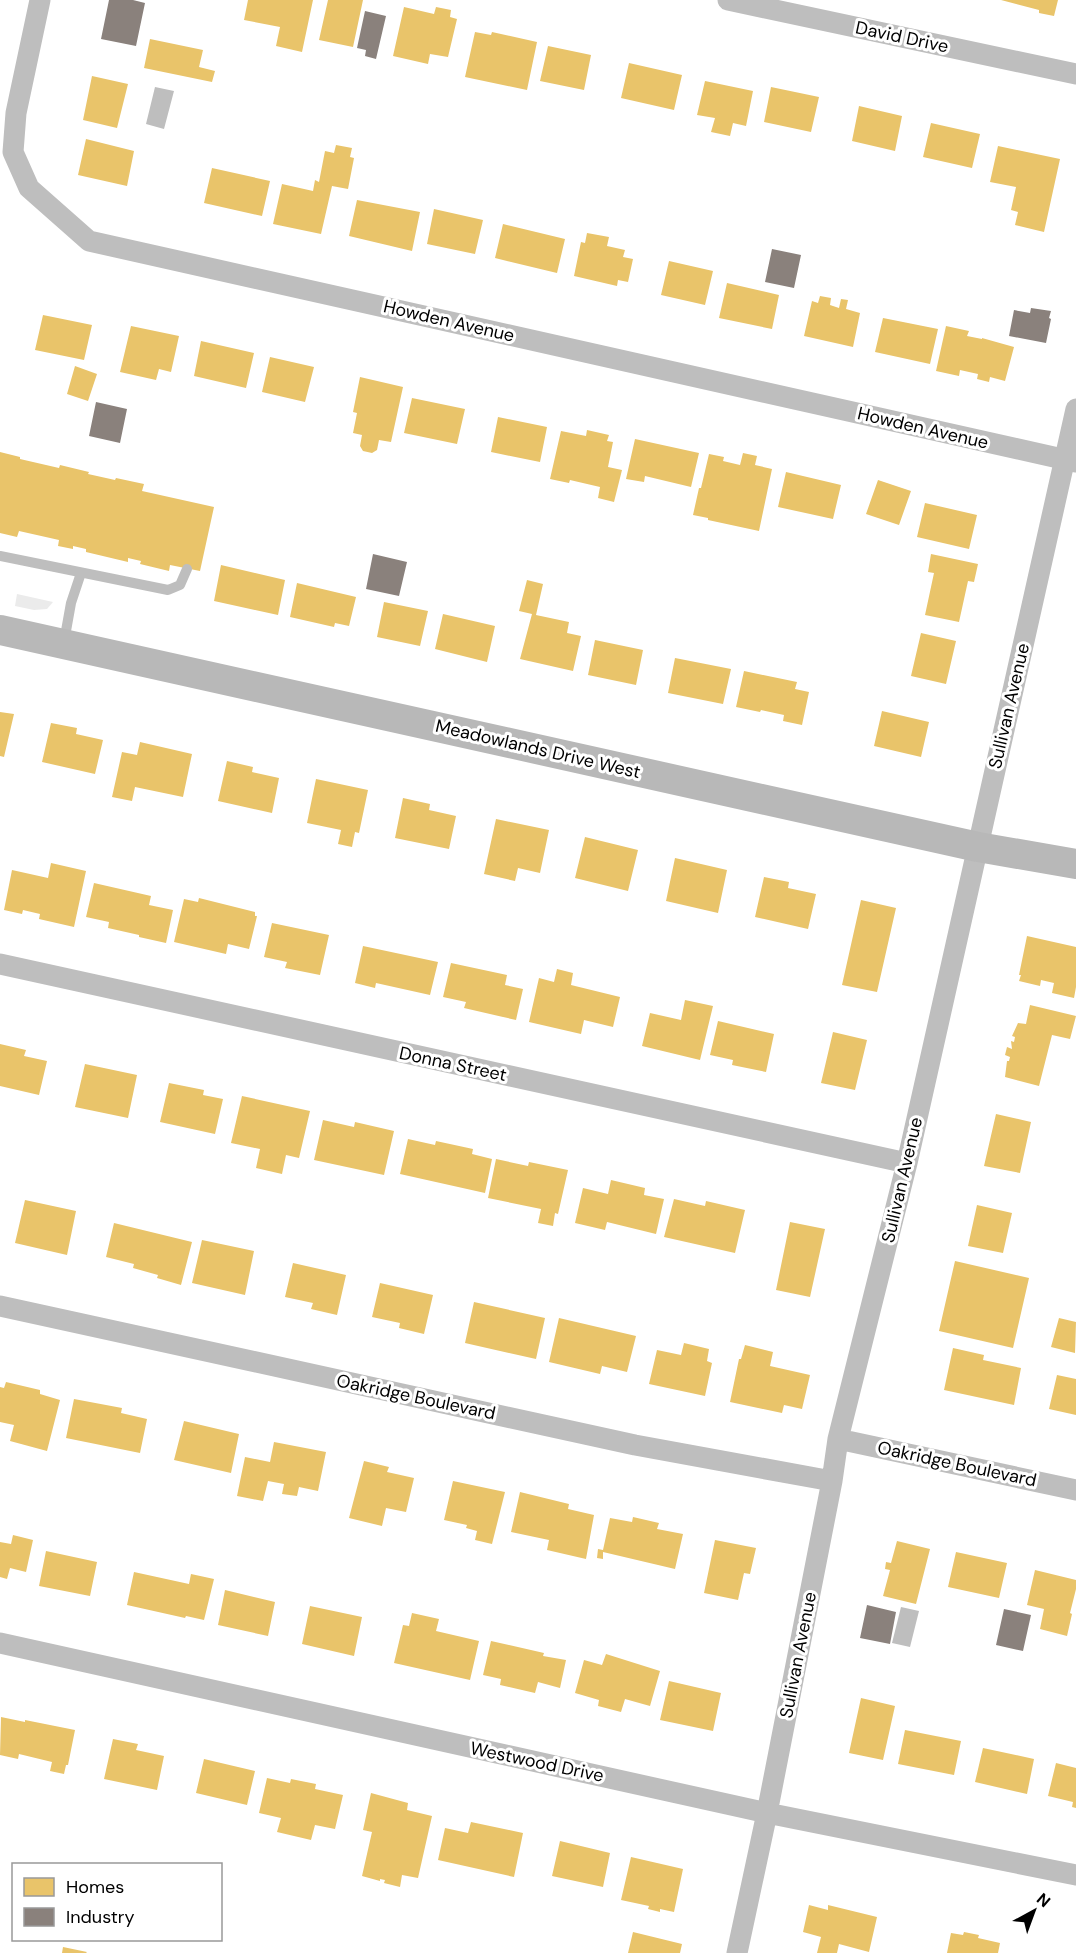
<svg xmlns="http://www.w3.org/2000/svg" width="1076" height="1953" viewBox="0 0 1076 1953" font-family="'DM Sans',sans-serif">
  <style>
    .green { fill: #ebebeb }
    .water { fill: #bebebe }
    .homes { fill: #e9c46a }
    .industry { fill: #8a817c }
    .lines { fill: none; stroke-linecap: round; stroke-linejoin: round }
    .lane { stroke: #bebebe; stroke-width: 10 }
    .street { stroke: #bebebe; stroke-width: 21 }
    .secondary { stroke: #b8b8b8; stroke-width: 30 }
    .labels { text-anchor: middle; stroke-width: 6; stroke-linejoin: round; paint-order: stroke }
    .street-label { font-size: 18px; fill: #000; stroke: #fff }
  </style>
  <rect width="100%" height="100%" fill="#fff"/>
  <path class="green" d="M17 594 53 602 47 609 34 610 15 606Z"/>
  <path class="water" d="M155 87 174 91 164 129 146 124Z
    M901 1607 919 1611 910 1647 892 1643Z"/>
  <path class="homes" d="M248 0H313L302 52 276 46 280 27 244 20Z
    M328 0H363L353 47 319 40Z
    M1001 0H1058L1054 16 1039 13V10Z
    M404 7 434 14 436 7 451 10 450 17 457 19 448 57 430 54 428 64 393 56Z
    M475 32 491 35 492 32 537 42 527 90 465 77Z
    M150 39 203 50 199 67 215 71 212 82 144 68Z
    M548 46 591 55 584 90 540 81Z
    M629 63 682 75 674 110 621 98Z
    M92 76 128 84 117 128 83 120Z
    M705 81 753 91 746 126 733 123 730 136 711 132 715 118 697 115Z
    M771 87 819 97 811 132 764 122Z
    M859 106 902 116 895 151 852 141Z
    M931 123 980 134 972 168 923 157Z
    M86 139 134 151 127 186 78 175Z
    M336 145 352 148 350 157 354 158 348 189 332 186 321 234 273 224 282 184 313 191 315 180 319 182 325 151 334 153Z
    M998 146 1060 159 1044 232 1015 225 1018 212 1011 210 1016 187 990 182Z
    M212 168 270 181 262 216 204 203Z
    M357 200 420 212 412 251 349 236Z
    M434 209 483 220 475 254 427 244Z
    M503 224 565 239 557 273 495 258Z
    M587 233 609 237 607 246 625 250 623 257 633 259 628 282 618 280 617 286 574 276 581 242 585 243Z
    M669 261 713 271 705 305 661 295Z
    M727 283 779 295 772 329 719 318Z
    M820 296 831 298 830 305 839 308 841 299 848 300 846 309 860 313 853 347 804 336 812 301 818 303Z
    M43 315 92 325 84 360 35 350Z
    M883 318 938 329 930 364 875 352Z
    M131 326 179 336 171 372 159 369 156 380 120 372Z
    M946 326 969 331 967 336 982 339V338L1014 347 1005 381 990 377 989 382 977 379 978 374 960 370 959 376 936 371Z
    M201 341 254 353 246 388 194 376Z
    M270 357 314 367 305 402 262 392Z
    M75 366 97 374 88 401 67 394Z
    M360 377 403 387 391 442 379 440 377 450 372 453 363 451 360 446 362 435 353 433 357 413 353 412Z
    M412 398 465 409 457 444 404 433Z
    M498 417 547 427 540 462 491 452Z
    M587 430 609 435 607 441 613 442 608 467 622 470 614 502 598 498 600 487 570 480 569 483 550 479 561 431 586 436Z
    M635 439 699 453 691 487 645 476 644 482 626 479Z
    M0 452 20 457V459L59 468 60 465 89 472 88 474 115 480 116 478 144 484 142 491 214 507 200 571 170 565 169 571 140 564 141 561 128 558V562L86 552V549L73 546V549L58 546 59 540 19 531 17 537 0 533Z
    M743 453 757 456 755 465 772 469 759 531 708 520V518L693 515 699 488H701L709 454 724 457 723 461 740 465Z
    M786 472 841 485 833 519 778 507Z
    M878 480 911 491 899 525 866 514Z
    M925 503 977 515 969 549 917 537Z
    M931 554 978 564 974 582 968 581 959 622 925 615 934 573 928 572Z
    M221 565 285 580 278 615 214 601Z
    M527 580 543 584 536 615 569 622 567 633 581 636 573 671 520 659 532 614 519 611Z
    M297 583 356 597 349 626 335 623 334 627 290 617Z
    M384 602 428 611 420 646 377 637Z
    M443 614 495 626 487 662 435 649Z
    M921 633 956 641 946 684 911 676Z
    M595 640 643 650 636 685 588 675Z
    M675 658 731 669 723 704 668 693Z
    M744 671 797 682 795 689 809 692 802 725 783 721 784 715 761 710 760 712 736 707Z
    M882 711 929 722 921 757 874 746Z
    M0 712 14 714 4 757 0 756Z
    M51 723 77 728 76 734 103 740 95 774 42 762Z
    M140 742 192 754 183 797 135 787 132 801 112 797 122 752 137 755Z
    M227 761 253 767 252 772 279 778 272 813 218 801Z
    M316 779 368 790 359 833 355 832 352 847 338 844 341 830 307 823Z
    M403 798 430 804 429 810 456 816 449 849 395 838Z
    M496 819 549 830 540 873 518 868 515 881 484 874Z
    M585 837 638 850 628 891 575 878Z
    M675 858 727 870 718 913 666 901Z
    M51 863 86 871 74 927 39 919 40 914 23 910 22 914 4 910 12 870 48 878Z
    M764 877 789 882 788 888 816 894 808 929 755 917Z
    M94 883 151 896 149 905 173 910 166 943 139 937V935L108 928 109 922 86 917Z
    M199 898 255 912V916H257L249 949 228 944 226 954 174 942 184 899 198 902Z
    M861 900 896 908 877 992 842 985Z
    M272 923 329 935 320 975 285 968 287 962 264 957Z
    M1027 936 1076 947V987L1074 998 1052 993 1054 983 1041 980 1040 986 1019 981 1021 975H1019Z
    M363 946 438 962 430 995 376 983 375 988 355 983Z
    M451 963 507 975 505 985 523 989 516 1020 464 1008 466 1002 443 997Z
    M557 969 573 973 571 985 620 997 613 1027 584 1020 581 1034 529 1022 539 978 554 982Z
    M685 1000 713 1006 700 1060 642 1046 650 1013 681 1020Z
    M1030 1005 1076 1016 1070 1039 1052 1035 1039 1086 1005 1077 1007 1061H1009L1010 1057 1005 1055 1007 1047 1012 1049 1011 1041 1014 1042 1015 1037 1012 1036 1018 1023 1026 1024Z
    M718 1021 774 1034 766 1072 732 1065 733 1060 710 1055Z
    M833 1032 867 1040 855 1090 821 1083Z
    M0 1044 26 1050 24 1056 47 1061 39 1095 0 1086Z
    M85 1064 137 1075 128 1118 75 1107Z
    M169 1083 204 1090 203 1095 223 1099 215 1134 160 1122Z
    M242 1096 310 1111 299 1158 286 1155 282 1174 256 1168 260 1149 231 1143Z
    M996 1114 1031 1122 1020 1173 984 1166Z
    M323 1120 354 1127 355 1122 394 1131 384 1175 314 1160Z
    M408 1139 435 1145 436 1141 473 1149 472 1154 492 1159 485 1193 400 1174Z
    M496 1159 528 1166 529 1162 568 1170 558 1214 555 1213 553 1226 538 1223 541 1209 488 1198Z
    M611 1180 645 1188 644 1195 664 1199 656 1234 607 1222 605 1230 575 1223 583 1188 608 1194Z
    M674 1199 705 1206 706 1201 745 1210 735 1253 664 1237Z
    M25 1200 76 1211 67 1255 15 1243Z
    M977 1205 1012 1213 1003 1253 968 1246Z
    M790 1222 825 1229 810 1297 776 1290Z
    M114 1223 192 1242 181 1285 157 1278 158 1275 133 1268 134 1264 106 1257Z
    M202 1240 254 1251 245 1295 192 1283Z
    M955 1261 1029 1278 1013 1348 939 1331Z
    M293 1263 346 1275 337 1315 311 1309 313 1303 285 1297Z
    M380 1283 433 1295 424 1334 399 1328 400 1323 372 1317Z
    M474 1302 545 1318 536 1359 465 1343Z
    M559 1318 636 1336 627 1372 602 1366 600 1374 549 1362Z
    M1059 1318 1076 1322 1075 1353 1051 1347Z
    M684 1343 709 1349 707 1361 712 1363 705 1396 649 1384 657 1350 681 1355Z
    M745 1345 773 1352 770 1366 810 1375 802 1409 784 1405 782 1413 730 1402 739 1359H741Z
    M953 1348 984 1355 983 1360 1021 1368 1014 1405 944 1390Z
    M1057 1375 1076 1379V1415L1049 1409Z
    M6 1382 40 1390V1394L60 1400 47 1451 10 1441 14 1425 0 1422V1387L4 1388Z
    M74 1399 122 1408 121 1413 147 1419 140 1453 66 1438Z
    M184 1421 239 1434 231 1473 174 1460Z
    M274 1442 326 1452 318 1491 299 1487 297 1496 282 1494 284 1484 268 1481 263 1501 237 1496 245 1457 270 1462Z
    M364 1461 389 1467 387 1472 414 1478 406 1512 386 1508 382 1526 349 1518Z
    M453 1481 505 1492 492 1544 475 1540 477 1531 466 1528 467 1525 444 1520Z
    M520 1492 569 1504 568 1509 594 1515 586 1559 547 1550 549 1540 511 1532Z
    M633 1517 659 1523 657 1529 683 1534 675 1569 603 1552V1559L597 1558 598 1549 603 1550 610 1518 632 1522Z
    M13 1535 33 1540 26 1572 10 1568 7 1579 0 1577V1542L11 1544Z
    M715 1540 756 1548 750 1574 744 1573 738 1600 704 1593Z
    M897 1541 930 1549 916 1604 883 1596 890 1570 885 1569 886 1562 891 1563Z
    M46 1551 97 1562 90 1596 39 1586Z
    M956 1552 1007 1563 999 1598 948 1587Z
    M1035 1570 1076 1580V1589L1070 1613 1072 1614 1067 1636 1040 1629 1044 1609 1027 1605Z
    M134 1572 189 1584 191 1574 214 1579 204 1620 186 1616 185 1618 127 1605Z
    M225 1590 275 1602 268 1636 218 1625Z
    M310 1606 362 1617 354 1656 302 1644Z
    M412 1613 439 1619 436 1631 479 1641 470 1680 394 1663 403 1625 409 1626Z
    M491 1641 544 1653 543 1656 566 1660 560 1688 538 1682 535 1693 500 1685 501 1679 483 1675Z
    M606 1654 660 1671 650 1706 625 1699 621 1712 598 1706 599 1700 575 1693 584 1660 602 1665Z
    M669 1681 721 1693 713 1731 660 1720Z
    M861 1698 895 1706 883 1760 849 1753Z
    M1 1717 25 1722V1720L75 1730 68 1765H66L64 1774 50 1771 52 1762 19 1754 18 1759 0 1755Z
    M905 1730 961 1741 954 1775 898 1764Z
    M113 1739 138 1744 136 1750 164 1756 157 1790 104 1779Z
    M983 1748 1034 1759 1027 1794 975 1782Z
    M204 1759 255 1771 247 1805 196 1793Z
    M1056 1763 1076 1768V1808L1072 1807 1073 1802 1048 1796Z
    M267 1778 290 1783 291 1779 316 1784 315 1789 343 1795 335 1829 315 1825 311 1840 277 1832 281 1818 259 1813Z
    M371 1793 408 1803 407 1810 432 1816 418 1878 402 1875 400 1887 384 1883 385 1880 380 1879V1881L362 1876 372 1832 363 1830Z
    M471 1822 523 1833 514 1877 438 1860 445 1828 468 1833Z
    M560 1841 610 1853 603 1887 552 1876Z
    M631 1857 683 1869 674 1912 660 1909V1912L648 1909 649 1906 621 1900Z
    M809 1905 828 1910V1905L877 1917 869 1952 839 1944 837 1953H817L821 1937 803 1932Z
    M633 1932 682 1944 680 1953H628Z
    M964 1932 979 1935 978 1938 1000 1943 998 1953H947L951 1933 963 1935Z
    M63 1947 87 1952 86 1953H62Z"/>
  <path class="industry" d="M109 0H133L145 3 136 46 101 39Z
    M365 11 386 16 376 59 365 56 366 50 357 48Z
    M772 249 801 255 794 288 765 282Z
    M1031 308 1051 311 1049 318 1051 319 1046 343 1009 336 1014 310 1030 313Z
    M96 402 127 409 120 443 89 436Z
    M373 554 407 562 399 596 366 589Z
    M867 1605 896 1612 890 1644 860 1638Z
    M1004 1609 1031 1615 1023 1651 996 1645Z"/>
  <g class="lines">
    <path class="lane" d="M0 556 168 590 180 585 187 569
      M64 642 71 603 81 573"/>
    <path class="street" d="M40 0 16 113 13 152 29 188 89 241 1076 462
      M728 0 1076 74
      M0 964 907 1163
      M0 1306 635 1445 832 1481
      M838 1439 1076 1490
      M0 1643 767 1813 1076 1875
      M737 1953 767 1813 832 1481 838 1439 907 1163 1076 409"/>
    <path class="secondary" d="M0 630 978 847 1076 864"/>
  </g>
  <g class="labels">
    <g class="street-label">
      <text transform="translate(902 37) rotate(12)" y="6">David Drive</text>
      <text transform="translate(449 321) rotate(13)" y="6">Howden Avenue</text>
      <text transform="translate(923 428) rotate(13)" y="6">Howden Avenue</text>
      <text transform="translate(1009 706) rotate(-77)" y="6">Sullivan Avenue</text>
      <text transform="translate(538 749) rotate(13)" y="6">Meadowlands Drive West</text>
      <text transform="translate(453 1064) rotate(12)" y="6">Donna Street</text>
      <text transform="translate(902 1180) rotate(-77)" y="6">Sullivan Avenue</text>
      <text transform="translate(416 1397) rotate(12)" y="6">Oakridge Boulevard</text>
      <text transform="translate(957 1464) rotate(12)" y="6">Oakridge Boulevard</text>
      <text transform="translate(798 1655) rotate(-79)" y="6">Sullivan Avenue</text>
      <text transform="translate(537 1762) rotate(12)" y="6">Westwood Drive</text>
    </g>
  </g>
  <rect x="12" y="1863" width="210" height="78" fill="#ffffff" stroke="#999999" stroke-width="1.5"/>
  <rect x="24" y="1878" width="30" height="18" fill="#e9c46a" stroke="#999999" stroke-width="1.5"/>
  <text x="66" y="1893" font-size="18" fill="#000000">Homes</text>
  <rect x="24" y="1908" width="30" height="18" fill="#8a817c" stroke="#999999" stroke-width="1.5"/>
  <text x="66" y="1923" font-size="18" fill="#000000">Industry</text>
  <g transform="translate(1034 1911) rotate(41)" stroke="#ffffff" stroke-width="4.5" paint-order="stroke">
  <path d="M0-4.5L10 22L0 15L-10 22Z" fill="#000000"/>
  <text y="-9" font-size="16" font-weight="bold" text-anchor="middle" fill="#000000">N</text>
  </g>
</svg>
